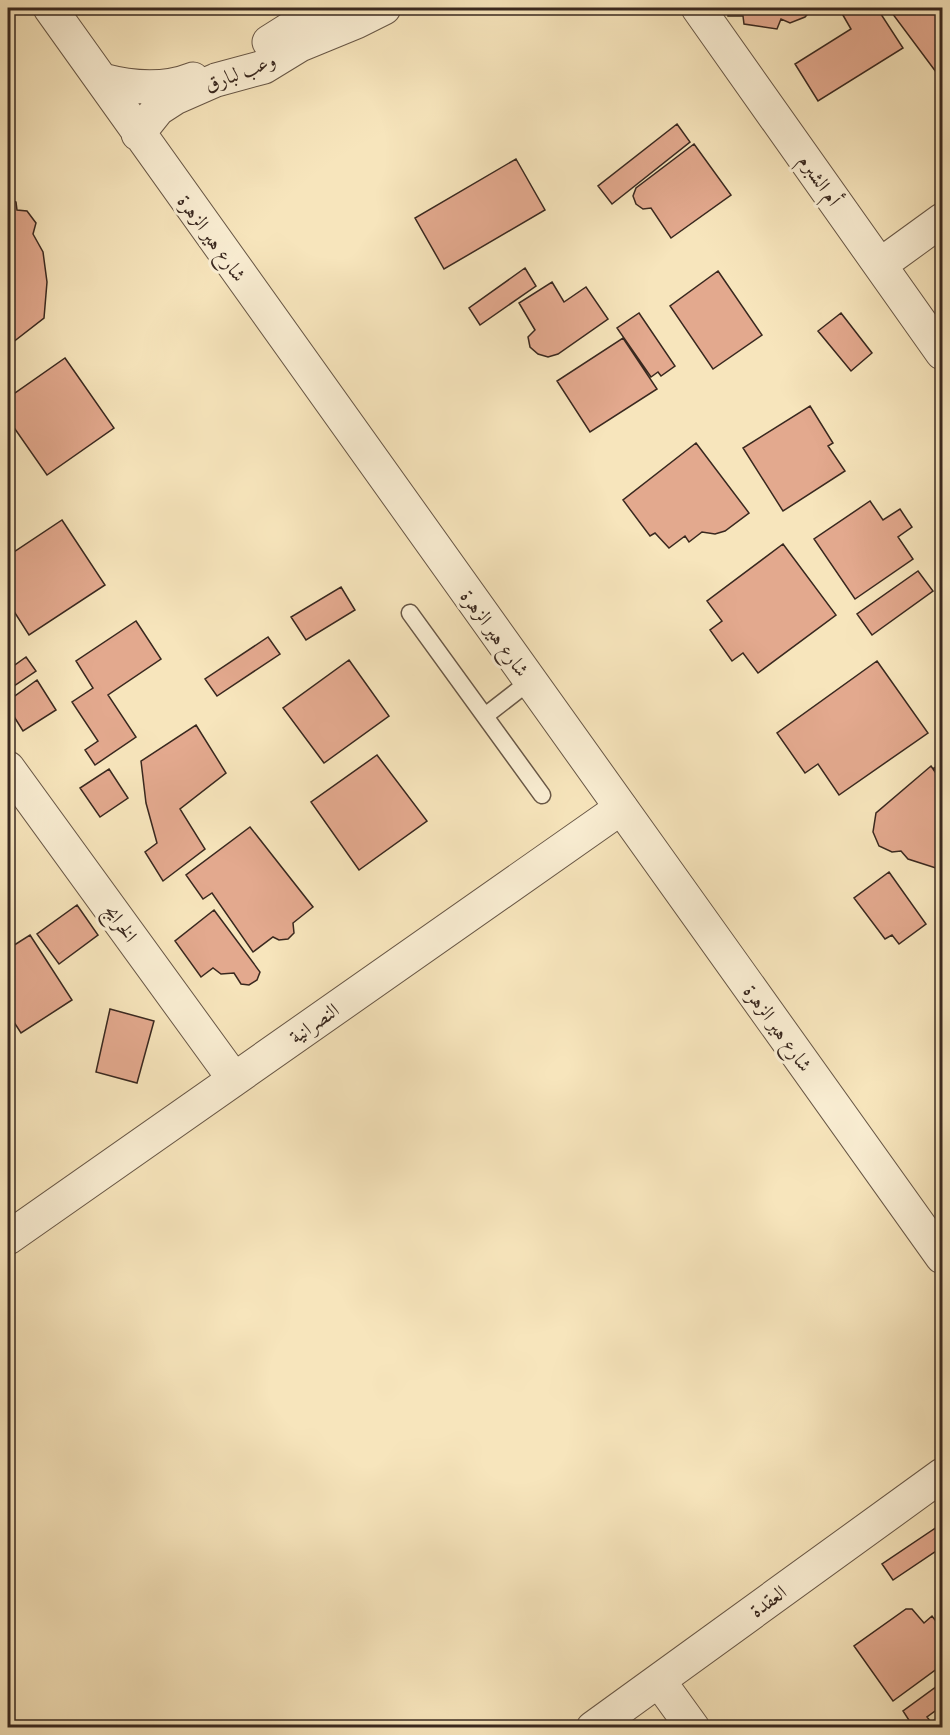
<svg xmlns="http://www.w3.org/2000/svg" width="950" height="1735" viewBox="0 0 950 1735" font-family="'Gentium Book Plus',Amiri,serif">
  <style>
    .building { fill: #e3a98e; stroke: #39281f; stroke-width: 1.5 }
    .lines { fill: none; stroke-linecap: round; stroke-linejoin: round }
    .service-casing { stroke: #685746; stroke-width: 19 }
    .minor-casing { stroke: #685746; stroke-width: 35 }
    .tertiary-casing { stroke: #685746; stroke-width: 35 }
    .service { stroke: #faeed3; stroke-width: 16 }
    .minor { stroke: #faeed3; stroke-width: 33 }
    .tertiary { stroke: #faeed3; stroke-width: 33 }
    .labels { text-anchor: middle; stroke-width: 6; stroke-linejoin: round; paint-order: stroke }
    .street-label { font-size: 20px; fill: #39281f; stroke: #faeed3 }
  </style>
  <rect width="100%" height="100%" fill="#f7e5bc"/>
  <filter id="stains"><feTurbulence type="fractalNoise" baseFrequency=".00333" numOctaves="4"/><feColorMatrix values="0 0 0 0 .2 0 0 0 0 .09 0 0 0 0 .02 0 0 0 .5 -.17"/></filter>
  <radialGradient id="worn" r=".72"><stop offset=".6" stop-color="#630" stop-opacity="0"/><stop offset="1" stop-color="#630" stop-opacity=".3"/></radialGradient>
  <path class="building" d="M728 8H813L805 17 790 23 781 19 777 29 744 24 743 16H728Z
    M845 8H877L903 48 818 101 795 64 851 29 840 10Z
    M900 8H942V80L892 13Z
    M677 124 690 142 612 204 598 186Z
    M694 144 731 195 671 238 651 208 643 209 636 204 633 196 636 188Z
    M516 159 545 210 444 269 415 218Z
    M8 199 16 202 17 210 27 211 36 223 33 234 43 252 47 282 44 318 8 346Z
    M525 268 536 286 480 325 469 308Z
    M718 271 762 335 713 369 670 306Z
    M552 282 564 302 586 287 608 319 558 354 548 357 538 354 530 347 528 337 535 330 519 303Z
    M639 313 675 366 661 376 658 372 651 377 617 328Z
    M841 313 872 353 851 371 818 331Z
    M623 338 657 389 590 432 557 381Z
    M65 358 114 428 47 475 8 419V398Z
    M810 406 833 443 828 446 845 471 783 511 743 448Z
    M696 443 749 513 725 531 715 534 702 532 689 542 685 536 669 548 655 533 650 536 623 500Z
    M870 501 883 520 900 509 912 527 898 537 913 559 855 599 814 539Z
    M62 520 105 585 29 635 8 602V556Z
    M783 544 836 615 758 673 743 653 732 661 710 630 722 621 707 601Z
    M918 571 933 591 872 635 857 614Z
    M341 587 355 610 306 640 291 617Z
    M136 621 161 659 108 695 136 737 95 765 85 750 98 741 72 702 93 688 76 661Z
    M268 637 280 654 217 696 205 679Z
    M26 657 36 671 8 690V670Z
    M349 660 389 716 324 763 283 708Z
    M877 661 928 733 839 795 818 764 805 773 777 733Z
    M37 680 56 710 23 731 8 707V701Z
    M196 725 226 773 180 809 205 849 163 881 145 852 157 843 146 803 141 761Z
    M377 755 427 821 359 870 311 802Z
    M942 763V780L934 768Z
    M931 766 942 782V870L908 859 901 851 892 852 879 846 873 832 876 813Z
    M109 769 128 798 100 817 80 788Z
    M250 827 313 907 293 923 294 933 288 939 279 940 273 937 253 952 212 893 203 899 186 875Z
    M889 872 926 924 899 944 892 935 885 939 854 898Z
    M77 905 98 935 59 964 37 934Z
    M214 910 260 972 257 980 249 985 241 984 234 973 221 974 213 968 201 977 175 941Z
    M30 935 72 1000 21 1033 8 1013V949Z
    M110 1009 154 1021 137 1083 96 1072Z
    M940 1525 942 1530V1547L893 1580 882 1564Z
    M906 1609H912L924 1623 932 1616 942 1629V1643L940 1645 942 1648V1665L893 1701 854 1646Z
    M940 1684 942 1706 927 1717 931 1722 923 1728H914L903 1711Z
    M942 1714V1728H924Z"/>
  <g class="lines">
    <defs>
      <path id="service" d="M410 613 542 795
        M485 716 530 681"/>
      <path id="minor" d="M698 8 942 353
        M880 265 942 220
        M8 768 234 1079
        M8 1238 621 808
        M659 1681 693 1728
        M593 1728 942 1475"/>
      <path id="tertiary" d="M50 8 942 1257
        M269 42 323 8
        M102 80C132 88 163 91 193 79
        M138 134 158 109 175 98 216 80 264 67 300 45 356 22 384 8"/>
    </defs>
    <use href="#service" class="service-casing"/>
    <use href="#minor" class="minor-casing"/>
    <use href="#tertiary" class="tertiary-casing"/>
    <use href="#service" class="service"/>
    <use href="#minor" class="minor"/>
    <use href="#tertiary" class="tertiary"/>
  </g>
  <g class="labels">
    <g class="street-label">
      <text transform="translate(240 72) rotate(-21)" y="7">وعب لبارق</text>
      <text transform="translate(820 180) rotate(55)" y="7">أم الشبرم</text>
      <text transform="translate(212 238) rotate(54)" y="7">شارع هير الزهرة</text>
      <text transform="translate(495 633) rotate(54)" y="7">شارع هير الزهرة</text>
      <text transform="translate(121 923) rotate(54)" y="7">الخرايج</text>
      <text transform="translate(314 1023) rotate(-35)" y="7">النصرانية</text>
      <text transform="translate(778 1028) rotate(54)" y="7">شارع هير الزهرة</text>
      <text transform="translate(768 1601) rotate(-36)" y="7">العقدة</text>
    </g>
  </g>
  <rect width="950" height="1735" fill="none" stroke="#f7e5bc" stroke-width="30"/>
  <rect x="9" y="9" width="932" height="1717" fill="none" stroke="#39281f" stroke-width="3"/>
  <rect x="15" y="15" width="920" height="1705" fill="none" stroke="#39281f" stroke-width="1.5"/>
  <rect width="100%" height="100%" filter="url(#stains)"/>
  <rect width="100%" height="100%" fill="url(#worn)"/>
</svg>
